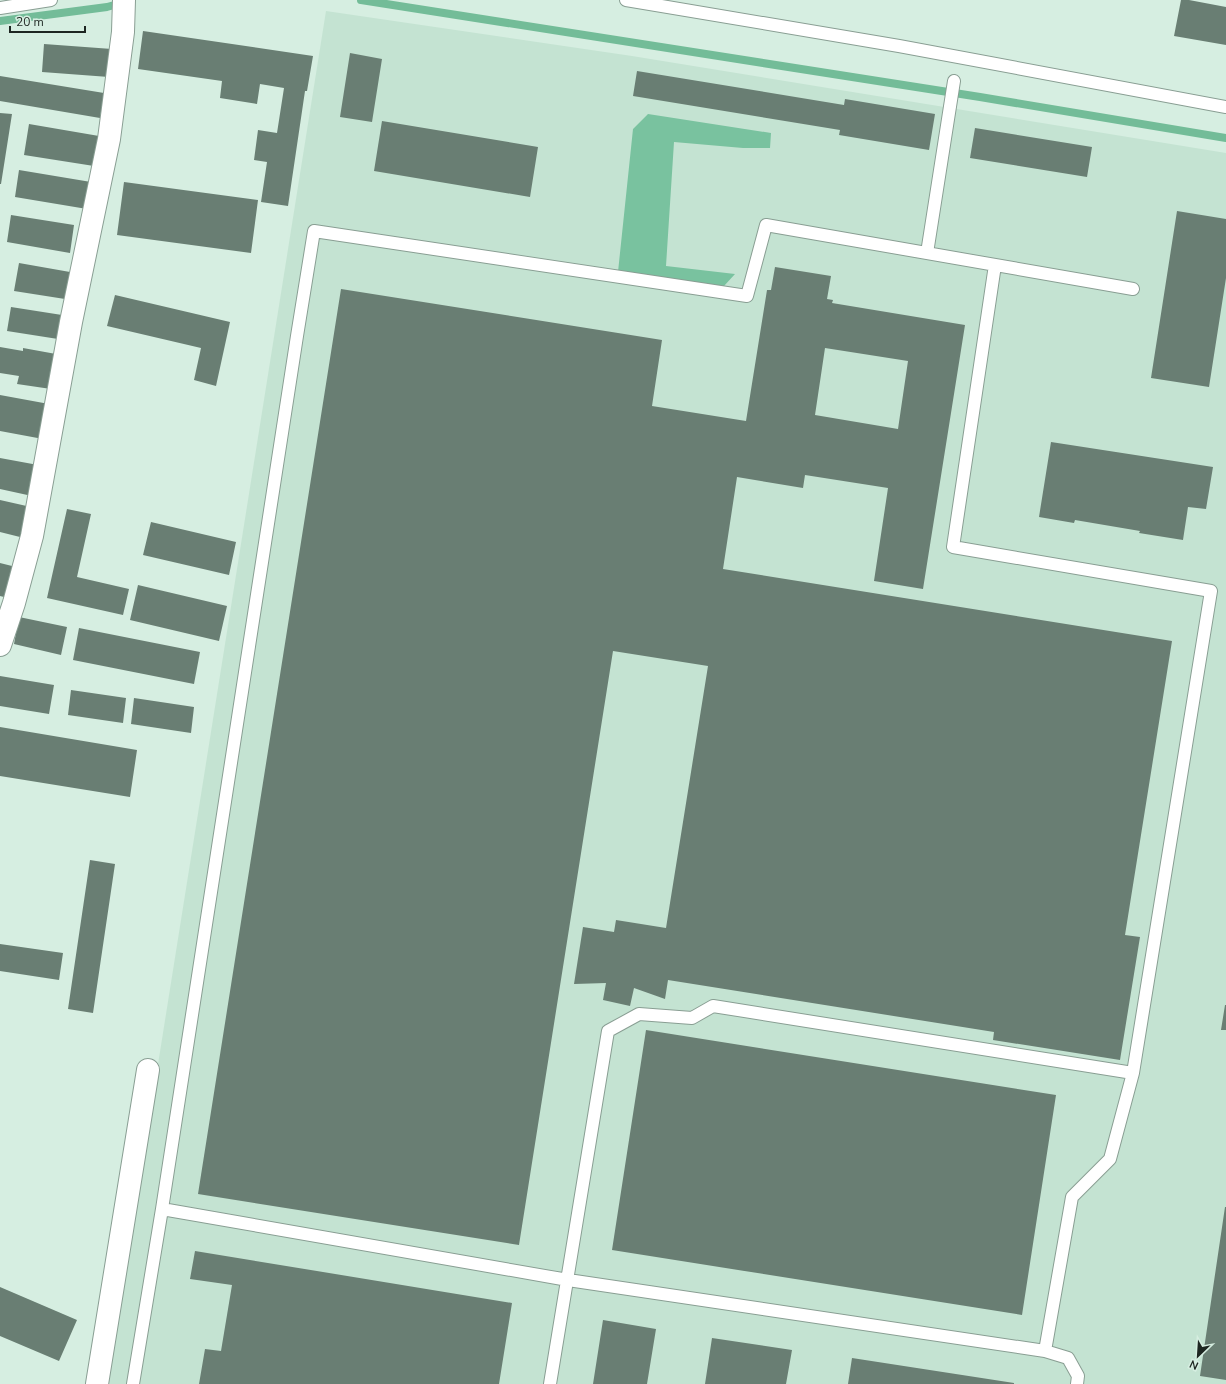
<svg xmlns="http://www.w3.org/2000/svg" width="1226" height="1384" viewBox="0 0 1226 1384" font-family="'Nunito Sans',sans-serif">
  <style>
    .built { fill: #c4e3d2 }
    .forest { fill: #79c29f }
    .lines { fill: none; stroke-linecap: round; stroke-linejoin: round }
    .stream { stroke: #73bc98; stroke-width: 8 }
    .building { fill: #697e73; fill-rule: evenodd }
    .lane-casing { stroke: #899e93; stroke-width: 14 }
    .street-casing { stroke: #899e93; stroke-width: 24 }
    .lane { stroke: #fff; stroke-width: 12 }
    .street { stroke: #fff; stroke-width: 22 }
  </style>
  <rect width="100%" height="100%" fill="#d6eee1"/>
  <path class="built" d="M326 11 632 56 1226 153V1384H107Z"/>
  <path class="forest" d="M648 114 771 133 770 148H743L674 142 666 266 735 274 724 286 618 272 633 129Z"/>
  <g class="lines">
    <path class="stream" d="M361 0 980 97 1226 138
      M0 21 107 7 122 3"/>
  </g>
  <path class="building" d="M1181 0H1189L1226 7V45L1174 36Z
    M143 31 313 56 307 91H305L288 206 261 202 267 162 254 160 258 130 277 133 284 88 260 84 257 104 220 98 222 81 138 69Z
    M44 44 112 49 109 77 42 72Z
    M350 53 382 59 372 122 340 117Z
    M637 71 844 105 845 99 935 114 929 150 839 135 840 130 633 96Z
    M0 76 104 93 100 118 0 101Z
    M0 113 12 114 1 184H0Z
    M382 121 538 147 530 197 374 171Z
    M29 124 99 136 94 166 24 155Z
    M975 128 1092 147 1087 177 970 158Z
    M19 170 91 182 87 209 15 197Z
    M124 182 258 200 251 253 117 235Z
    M1177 211 1226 219V278L1209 387 1151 378Z
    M11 215 74 225 70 253 7 242Z
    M19 263 70 272 65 299 14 291Z
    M775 267 831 276 827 299 833 300 832 303 965 325 923 589 874 581 888 488 805 475 803 488 737 477 723 569 1172 641 1125 935 1140 937 1120 1060 993 1040 994 1032 668 980 665 999 634 988 630 1006 603 1000 606 983 574 984 583 927 614 932 616 920 666 928 708 666 613 651 519 1245 198 1194 341 289 662 340 652 406 746 421 767 290H771ZM825 348 908 361 898 429 815 415Z
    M115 295 230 322 216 386 194 380 201 348 107 326Z
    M11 307 62 315 58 339 7 331Z
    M0 347 23 351V348L56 354 51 389 17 384 19 376 0 373Z
    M0 395 49 404 43 439 0 431Z
    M1051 442 1213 467 1206 509 1188 507 1183 540 1139 533 1140 531 1075 520 1074 523 1039 517Z
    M0 458 38 465 32 496 0 489Z
    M0 500 31 507 24 538 0 532Z
    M67 509 91 514 77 577 129 589 123 615 47 598Z
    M151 522 236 542 229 575 143 555Z
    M0 563 16 567 8 598 0 596Z
    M138 585 227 606 219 641 130 620Z
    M19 617 67 627 61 655 14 644Z
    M79 628 200 652 194 684 73 660Z
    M0 676 54 685 49 714 0 706Z
    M71 690 126 698 123 723 68 715Z
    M134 698 194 707 191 733 131 724Z
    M0 727 137 750 130 797 0 776Z
    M90 860 115 864 93 1013 68 1009Z
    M0 944 63 953 59 980 0 971Z
    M1225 1005H1226V1030H1221Z
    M646 1030 1056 1095 1022 1315 612 1250Z
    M1225 1207H1226V1380L1200 1376Z
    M195 1251 512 1303 499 1384H199L205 1349 221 1351 232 1285 190 1279Z
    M0 1287 77 1320 59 1361 0 1336Z
    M603 1320 656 1329 647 1384H593Z
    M712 1338 792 1350 786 1384H705Z
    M852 1358 1014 1383V1384H848Z"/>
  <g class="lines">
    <defs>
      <path id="lane" d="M626 0 899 46 1226 107
        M0 8 51 0
        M927 253 954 81
        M162 1209 297 336 314 231 747 296 766 225 1133 289
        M1045 1351 1068 1358 1078 1376 1077 1384
        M133 1384 162 1209 568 1280 1045 1351 1072 1197 1110 1159 1133 1073 1211 591 953 547 995 265
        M550 1384 608 1031 639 1014 692 1018 713 1006 1133 1073"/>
      <path id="street" d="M0 645 14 603 32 536 71 322 109 139 123 32 124 0
        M97 1384 148 1070"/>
    </defs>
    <use href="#lane" class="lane-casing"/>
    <use href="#street" class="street-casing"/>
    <use href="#lane" class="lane"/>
    <use href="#street" class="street"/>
  </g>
  <g transform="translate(1198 1356) rotate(205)" stroke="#d6eee1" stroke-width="3" paint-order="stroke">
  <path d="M0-3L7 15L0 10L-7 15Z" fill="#1d2621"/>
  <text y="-6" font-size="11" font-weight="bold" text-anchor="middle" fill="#1d2621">N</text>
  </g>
  <path d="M10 26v6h75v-6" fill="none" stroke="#1d2621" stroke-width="2"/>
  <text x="16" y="26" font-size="12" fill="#1d2621" stroke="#d6eee1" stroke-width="3" paint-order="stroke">20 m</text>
</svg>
